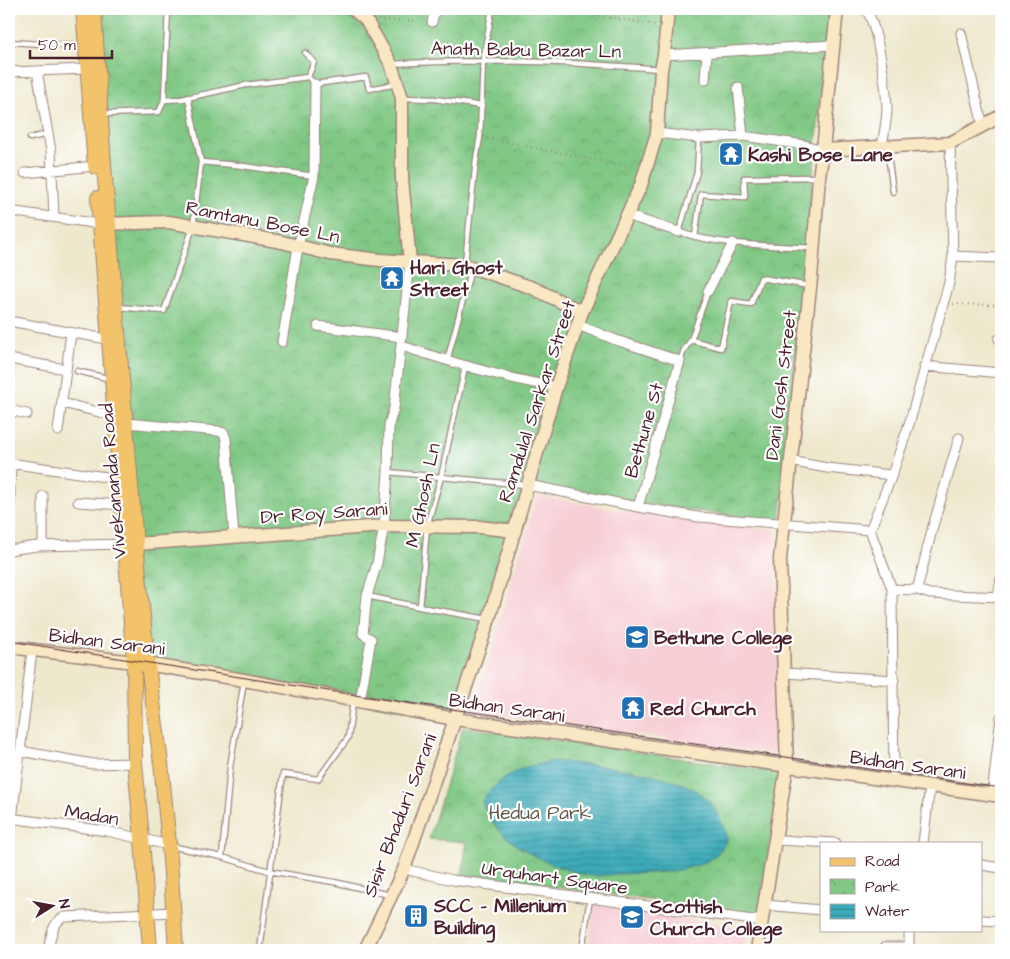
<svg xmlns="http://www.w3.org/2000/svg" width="1010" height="959" viewBox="0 0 1010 959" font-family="'Architects Daughter',sans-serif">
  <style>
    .built { fill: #f7cfd5 }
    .park { fill: url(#park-crowns); stroke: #657458 }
    .water { fill: url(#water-rules); stroke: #436572 }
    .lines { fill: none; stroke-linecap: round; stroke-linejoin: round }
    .lane-casing { stroke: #9c847c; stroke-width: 7 }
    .street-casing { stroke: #9c847c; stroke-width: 11 }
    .secondary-casing { stroke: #9c847c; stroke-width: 15 }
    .primary-casing { stroke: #9c847c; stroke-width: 16 }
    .path { stroke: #9c847c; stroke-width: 2; stroke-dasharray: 1 4; stroke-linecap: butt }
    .lane { stroke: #fff; stroke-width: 4.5 }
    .street { stroke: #fff; stroke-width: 9 }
    .secondary { stroke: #fae7c3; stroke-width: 12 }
    .primary { stroke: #f2c36a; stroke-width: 14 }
    .tram { stroke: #4a1f2b; stroke-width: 1 }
    .labels { text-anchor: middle; stroke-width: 4.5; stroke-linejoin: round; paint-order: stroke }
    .street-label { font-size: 19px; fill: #4a1f2b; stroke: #fff }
    .poi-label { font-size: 19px; font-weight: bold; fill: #4a1f2b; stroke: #fff; text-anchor: start }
    .park-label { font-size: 19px; fill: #5d5a4a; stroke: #fff }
  </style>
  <defs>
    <pattern id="park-crowns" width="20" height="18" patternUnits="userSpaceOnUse" patternTransform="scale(1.25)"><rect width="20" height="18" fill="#80c884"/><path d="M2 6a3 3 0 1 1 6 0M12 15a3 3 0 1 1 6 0" fill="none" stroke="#70ab72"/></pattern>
    <pattern id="water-rules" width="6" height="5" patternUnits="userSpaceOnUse" patternTransform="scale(1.25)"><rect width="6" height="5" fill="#3cabb9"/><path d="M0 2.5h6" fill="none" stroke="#348b97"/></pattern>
  </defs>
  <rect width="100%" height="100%" fill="#fff"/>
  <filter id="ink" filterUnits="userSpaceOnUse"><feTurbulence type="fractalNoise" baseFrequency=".02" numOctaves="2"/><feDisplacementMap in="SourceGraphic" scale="10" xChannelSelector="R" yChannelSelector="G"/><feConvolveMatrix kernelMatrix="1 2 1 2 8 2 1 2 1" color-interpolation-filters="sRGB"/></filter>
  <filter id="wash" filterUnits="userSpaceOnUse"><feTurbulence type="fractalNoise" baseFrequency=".0096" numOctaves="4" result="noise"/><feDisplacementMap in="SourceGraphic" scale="20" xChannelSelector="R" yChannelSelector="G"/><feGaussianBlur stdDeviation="1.12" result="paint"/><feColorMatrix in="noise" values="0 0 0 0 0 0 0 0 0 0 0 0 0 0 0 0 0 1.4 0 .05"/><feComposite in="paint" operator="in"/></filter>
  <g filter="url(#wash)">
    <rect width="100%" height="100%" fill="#eee8cc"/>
    <path class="built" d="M537 496 678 520 776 530 782 755 473 711Z
      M595 905 747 928 744 950H588Z"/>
    <path class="park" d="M99 9H829L780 523 525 486 454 718 142 667Z
      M463 727 781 773 758 915 462 874 467 842 429 839Z"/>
    <path class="water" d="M555 761C595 766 668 770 701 794 715 804 723 823 727 840 721 849 717 856 707 861 682 874 644 873 617 874 607 875 595 877 586 875 548 866 494 842 482 801 502 773 522 766 555 761Z"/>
  </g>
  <g filter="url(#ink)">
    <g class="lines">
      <defs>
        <path id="lane" d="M168 9 164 100 182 99 246 85 308 77 315 84 366 77 369 89 397 84
          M9 42 75 46
          M305 53 314 62 308 77
          M393 64C481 58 571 62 660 69
          M403 98 435 99 482 106
          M102 114 159 112 164 100
          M30 138 48 134
          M699 138 697 172 679 232C721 246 768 245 813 248
          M887 147 893 192
          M201 162 236 165 314 176
          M695 237 701 194 745 197 744 178 818 177
          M465 263 476 160 480 137 483 61 492 9
          M118 307 164 311 193 227 201 162 188 97
          M691 340 708 291
          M447 361 470 273 468 270
          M680 361 684 350 691 340 721 348 731 301 751 304 761 278 810 286
          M77 371 111 379
          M388 472 526 485
          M367 596 420 607 427 526 441 477 465 367
          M420 607 487 619
          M171 846 222 857 269 871 334 882 390 895
          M222 857 230 767 244 681
          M260 950 283 774 318 779 348 738 353 701
          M582 950 590 898"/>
        <path id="street" d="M865 9C877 20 887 93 887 111 886 123 884 135 882 146
          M432 22 435 9
          M961 33 983 126
          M664 55 833 45
          M37 71 51 151 54 217
          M9 72 87 69
          M705 80 707 53
          M738 87 743 136
          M657 133 699 138 743 136 804 145 823 150
          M25 173 95 166
          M9 211 100 224
          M626 215 679 232
          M953 256 1001 258
          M708 291 733 243
          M9 321 112 340
          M578 325 616 340 680 361 638 507
          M318 326 402 337
          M999 339H1001
          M282 342 298 247 314 176 315 84
          M402 346C453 363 503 378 556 387
          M9 359 65 369
          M924 366 1001 373
          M62 403 115 416
          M9 410 27 414
          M126 423 218 431 224 433 226 439 234 537
          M58 431 71 333
          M790 461 827 468 892 475
          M9 463 120 479
          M528 485 638 507 698 517 870 530 892 589 917 590 930 594 1001 597
          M78 502 122 505
          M9 518 11 464
          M870 530 892 475 910 421 949 283 953 256 950 143
          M43 546V496
          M9 550 37 546 128 544
          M892 589 894 781
          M917 590 933 526 959 438
          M998 596 1001 579
          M785 673 894 680
          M360 701 371 639 363 634 367 596 377 563 384 526 388 472 389 424 394 408 410 262
          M20 751 93 764 135 763
          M992 795 1001 717
          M9 818 107 831 169 845
          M12 819 32 651
          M775 840 836 843
          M923 843 930 786
          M981 865 1001 868
          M404 869 453 880 761 921
          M765 905 821 910
          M981 920 1001 921
          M48 950C51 938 52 921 65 917L174 912
          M885 950V947H909V930"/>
        <path id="secondary" d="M353 9 366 20 391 64 402 98V179L410 262 465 265 533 288 582 312
          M823 150 950 143 1001 116
          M100 224 169 222 282 242 330 254 380 260 410 262
          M136 544 384 526 479 527 515 531
          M9 647 134 662 244 680 455 719 1001 796
          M365 950 404 869 458 710 489 619 556 387 582 312 641 185 657 133 661 69 664 55 668 9
          M757 950 787 766 780 559 811 279 819 177 823 150 837 9"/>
        <path id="primary" d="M83 9 95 167
          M94 9 104 166 136 544 147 658 161 763 169 845 176 950
          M98 198 134 662 135 763 142 839 150 950"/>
      </defs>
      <use href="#lane" class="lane-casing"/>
      <use href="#street" class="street-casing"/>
      <use href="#secondary" class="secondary-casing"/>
      <use href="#primary" class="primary-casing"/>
      <path class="path" d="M576 9 578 12 656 25
        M378 20 417 21
        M487 138 634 168
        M953 304 1001 305"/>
      <use href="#lane" class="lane"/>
      <use href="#street" class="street"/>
      <use href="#secondary" class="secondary"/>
      <use href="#primary" class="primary"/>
      <path class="tram" d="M9 641 361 696 1001 788"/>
    </g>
  </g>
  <defs>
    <symbol id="temple-square" viewBox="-11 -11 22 22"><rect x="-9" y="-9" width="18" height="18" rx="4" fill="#1f6fb2" stroke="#fff"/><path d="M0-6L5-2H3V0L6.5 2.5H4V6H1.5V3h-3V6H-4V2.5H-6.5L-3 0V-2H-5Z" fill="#fff"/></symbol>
    <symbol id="university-square" viewBox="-11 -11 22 22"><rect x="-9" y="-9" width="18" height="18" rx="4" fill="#1f6fb2" stroke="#fff"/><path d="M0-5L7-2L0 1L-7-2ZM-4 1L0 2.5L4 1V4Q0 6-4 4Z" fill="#fff"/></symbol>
    <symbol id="building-square" viewBox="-11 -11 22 22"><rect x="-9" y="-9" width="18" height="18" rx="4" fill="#1f6fb2" stroke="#fff"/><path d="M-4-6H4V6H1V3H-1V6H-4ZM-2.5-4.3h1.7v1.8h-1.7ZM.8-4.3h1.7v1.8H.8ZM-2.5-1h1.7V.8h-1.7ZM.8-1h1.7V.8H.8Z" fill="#fff"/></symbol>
  </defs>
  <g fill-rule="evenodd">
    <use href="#temple-square" x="717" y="140" width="28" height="28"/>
    <use href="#temple-square" x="378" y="264" width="28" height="28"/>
    <use href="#university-square" x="623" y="623" width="28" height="28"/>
    <use href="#temple-square" x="619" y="694" width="28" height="28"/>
    <use href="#building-square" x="402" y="902" width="28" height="28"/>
    <use href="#university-square" x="618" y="903" width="28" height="28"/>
  </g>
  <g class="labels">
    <g class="street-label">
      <text transform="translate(526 49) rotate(1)" y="7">Anath Babu Bazar Ln</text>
      <text transform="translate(263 221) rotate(11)" y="7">Ramtanu Bose Ln</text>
      <text transform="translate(780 385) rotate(-83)" y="7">Dani Gosh Street</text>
      <text transform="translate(536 401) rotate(-72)" y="7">Ramdulal Sarkar Street</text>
      <text transform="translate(643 430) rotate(-74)" y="7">Bethune St</text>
      <text transform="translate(112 481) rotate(-95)" y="7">Vivekananda Road</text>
      <text transform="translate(422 495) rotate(-78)" y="7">M Ghosh Ln</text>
      <text transform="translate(324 512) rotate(-4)" y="7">Dr Roy Sarani</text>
      <text transform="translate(107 641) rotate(7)" y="7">Bidhan Sarani</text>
      <text transform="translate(507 707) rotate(8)" y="7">Bidhan Sarani</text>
      <text transform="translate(908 764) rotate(8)" y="7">Bidhan Sarani</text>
      <text transform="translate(92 814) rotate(9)" y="7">Madan</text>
      <text transform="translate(399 815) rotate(-69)" y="7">Sisir Bhaduri Sarani</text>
      <text transform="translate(555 877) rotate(8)" y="7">Urquhart Square</text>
    </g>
    <g class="poi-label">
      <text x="748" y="161">Kashi Bose Lane</text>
      <text x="410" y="274">Hari Ghost<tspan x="410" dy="22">Street</tspan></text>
      <text x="654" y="644">Bethune College</text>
      <text x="650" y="715">Red Church</text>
      <text x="434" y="912">SCC - Millenium<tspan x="434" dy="22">Building</tspan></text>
      <text x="650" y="913">Scottish<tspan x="650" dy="22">Church College</tspan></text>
    </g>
    <g class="park-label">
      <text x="540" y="819">Hedua Park</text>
    </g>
  </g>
  <rect width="1010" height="959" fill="none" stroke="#fff" stroke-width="30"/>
  <rect x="820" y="842" width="162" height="90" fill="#ffffff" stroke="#b7a5aa"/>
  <rect x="830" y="858" width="25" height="8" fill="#f2c36a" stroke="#b7a5aa"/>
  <text x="865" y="866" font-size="15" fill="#4a1f2b">Road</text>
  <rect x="830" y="879" width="25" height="15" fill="url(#park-crowns)" stroke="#b7a5aa"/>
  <text x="865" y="892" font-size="15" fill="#4a1f2b">Park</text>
  <rect x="830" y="904" width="25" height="15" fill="url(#water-rules)" stroke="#b7a5aa"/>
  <text x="865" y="916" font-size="15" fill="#4a1f2b">Water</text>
  <g transform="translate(52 906) rotate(79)" stroke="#ffffff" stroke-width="4" paint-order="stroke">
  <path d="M0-4L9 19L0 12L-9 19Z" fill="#4a1f2b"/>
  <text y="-8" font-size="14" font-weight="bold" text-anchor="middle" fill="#4a1f2b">N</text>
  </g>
  <path d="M30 50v8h82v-8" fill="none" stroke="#4a1f2b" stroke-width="2.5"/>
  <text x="38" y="50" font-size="15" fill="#4a1f2b" stroke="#ffffff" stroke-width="4" paint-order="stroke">50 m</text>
</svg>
